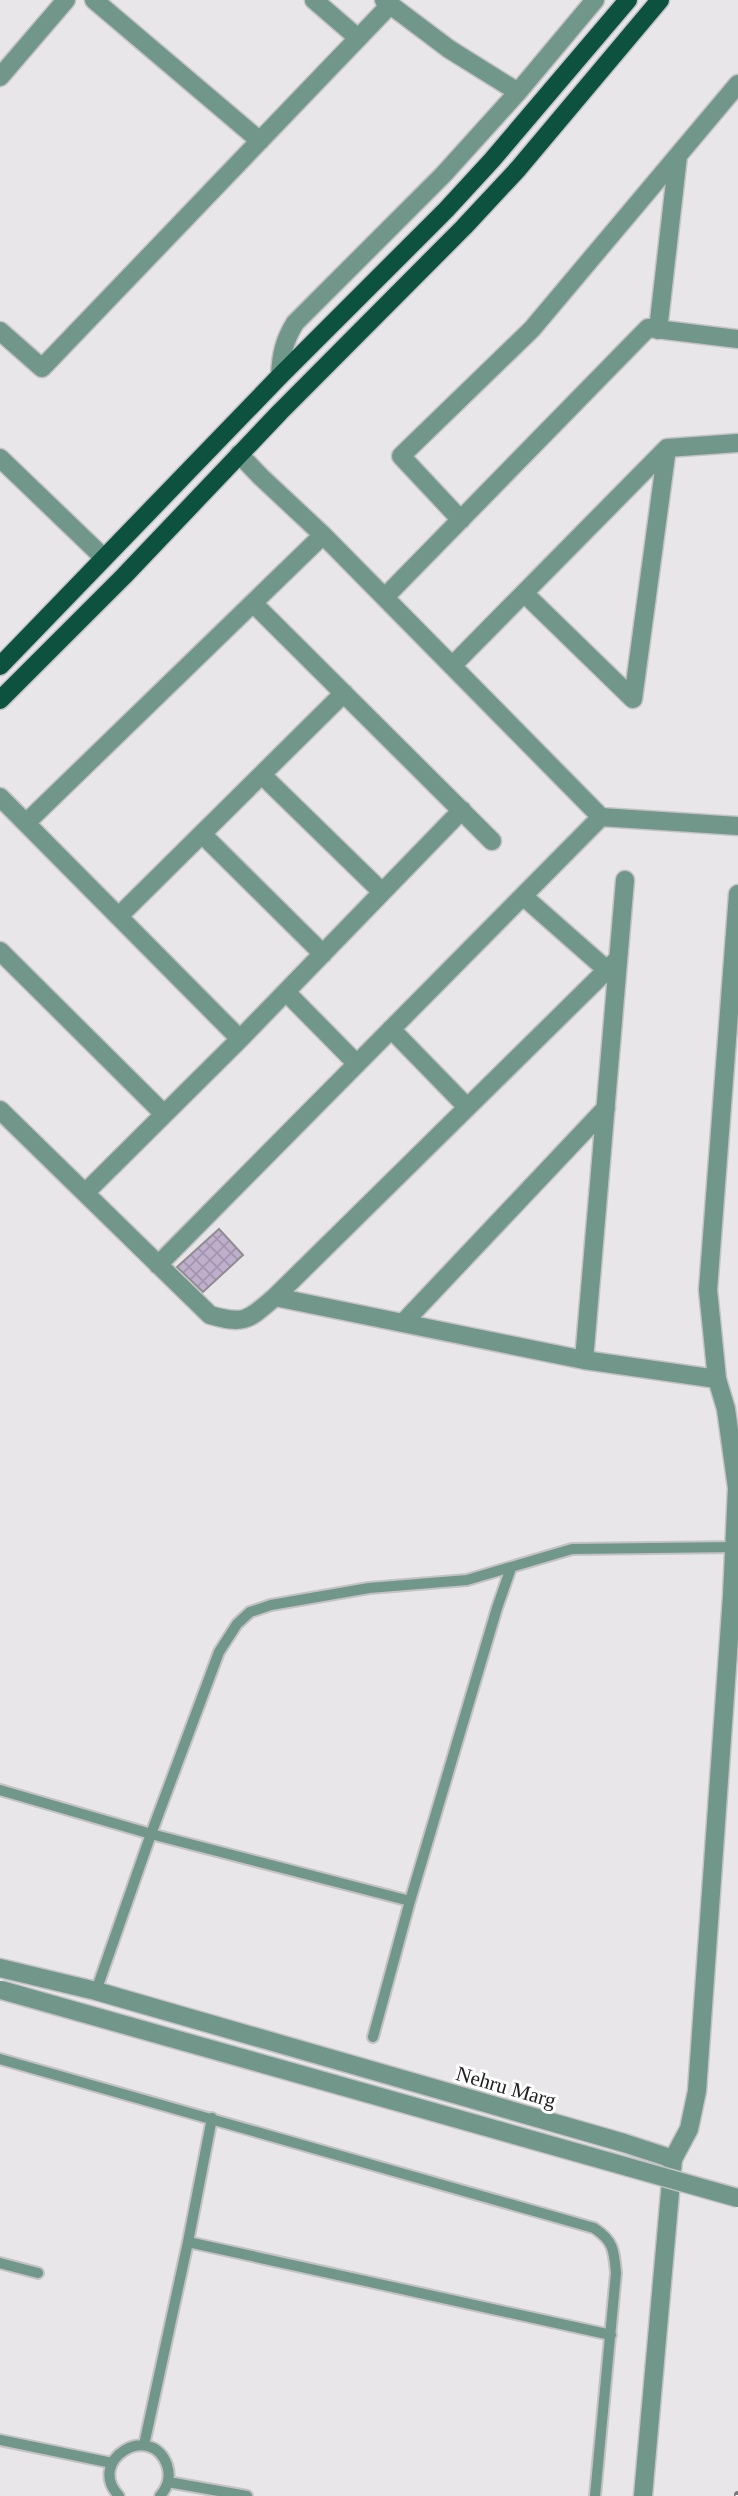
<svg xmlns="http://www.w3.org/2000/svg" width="738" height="2496" viewBox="0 0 738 2496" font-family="'Times New Roman',serif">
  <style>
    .building { fill: url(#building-cross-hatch); stroke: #8f8d90; stroke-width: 2 }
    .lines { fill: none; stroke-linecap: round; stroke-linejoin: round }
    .service-casing { stroke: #c4c2c5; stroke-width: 14 }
    .minor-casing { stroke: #c4c2c5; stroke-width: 21 }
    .tertiary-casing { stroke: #c4c2c5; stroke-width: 21 }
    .primary-casing { stroke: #c4c2c5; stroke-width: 21 }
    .service { stroke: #709789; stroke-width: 10 }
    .minor { stroke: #709789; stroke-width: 18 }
    .tertiary { stroke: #709789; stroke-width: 18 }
    .primary { stroke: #0d513f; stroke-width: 18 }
    .rail-casing { stroke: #787779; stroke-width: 8 }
    .rail { stroke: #fff; stroke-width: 5; stroke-dasharray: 16; stroke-linecap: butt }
    .tertiary-bridge-casing { stroke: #c4c2c5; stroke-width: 21; stroke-linecap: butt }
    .tertiary-bridge { stroke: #709789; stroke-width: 18 }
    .labels { text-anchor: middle; stroke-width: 6; stroke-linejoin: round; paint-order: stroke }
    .street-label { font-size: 21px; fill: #1f1f20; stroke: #fff }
  </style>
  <defs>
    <pattern id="building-cross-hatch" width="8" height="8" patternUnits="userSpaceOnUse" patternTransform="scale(1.75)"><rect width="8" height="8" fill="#bfaecc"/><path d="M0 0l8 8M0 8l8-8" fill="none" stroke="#a495af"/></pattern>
  </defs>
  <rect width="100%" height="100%" fill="#e8e6e9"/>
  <path class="building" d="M219 1229 243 1255 203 1292 177 1267Z"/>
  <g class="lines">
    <defs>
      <path id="service" d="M0 1790 151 1834 410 1901
        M96 1991 151 1834 219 1652 237 1624 250 1612 271 1605 369 1588 467 1580 572 1549 735 1547
        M373 2037 410 1901 497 1608 511 1568
        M0 2059 594 2228C614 2241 614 2251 616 2273L595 2496
        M188 2242 611 2335
        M0 2263 38 2273
        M0 2440 112 2463
        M144 2445 188 2242 212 2118
        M168 2482 247 2496
        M119 2496C85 2460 151 2421 167 2465 171 2477 168 2487 160 2496"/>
      <path id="minor" d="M94 0 260 141
        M314 0 358 38
        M384 0 449 49 518 92
        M0 77 66 0
        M658 330 678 156
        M0 331 42 368 390 5
        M280 376C281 355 284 341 295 323L443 175 518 92 595 0
        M239 454 261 477 323 535 601 817
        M0 458 104 558
        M461 520 401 456 532 329 738 84
        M524 593 633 699 667 448
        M385 597 648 328 738 339
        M253 603 492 841
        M452 666 667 448 738 443
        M262 775 382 892
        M0 797 240 1039
        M27 822 323 535
        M202 834 323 954
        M523 896 607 970
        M119 916 344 693
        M0 951 164 1114
        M286 992 357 1064
        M391 1029 467 1107
        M0 1110 210 1315C245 1325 248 1320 275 1297L584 1360 717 1379
        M85 1193 240 1039 462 810
        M158 1265 601 817 738 826
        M275 1297 618 959
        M403 1323 606 1108
        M584 1360 625 880
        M673 2159 689 2129 697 2091 732 1596 737 1488 726 1409 717 1379 708 1290 738 894"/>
      <path id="tertiary" d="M0 1968 96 1991 624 2143 673 2159 643 2496"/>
      <path id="primary" d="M0 666 280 376 446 210 492 160 628 0
        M0 700 124 576 280 412 464 227 518 169 660 0"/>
    </defs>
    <use href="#service" class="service-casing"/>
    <use href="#minor" class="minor-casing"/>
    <use href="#tertiary" class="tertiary-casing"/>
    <use href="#primary" class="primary-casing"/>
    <use href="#service" class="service"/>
    <use href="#minor" class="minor"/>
    <use href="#tertiary" class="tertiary"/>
    <use href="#primary" class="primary"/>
    <defs>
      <path id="rail" d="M738 2496V2495"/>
    </defs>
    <use href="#rail" class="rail-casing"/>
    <use href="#rail" class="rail"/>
    <defs>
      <path id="tertiary-bridge" d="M1 1990 738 2198"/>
    </defs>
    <use href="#tertiary-bridge" class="tertiary-bridge-casing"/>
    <use href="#tertiary-bridge" class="tertiary-bridge"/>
  </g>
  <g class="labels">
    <g class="street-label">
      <text transform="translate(506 2087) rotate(16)" y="7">Nehru Marg</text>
    </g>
  </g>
</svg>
